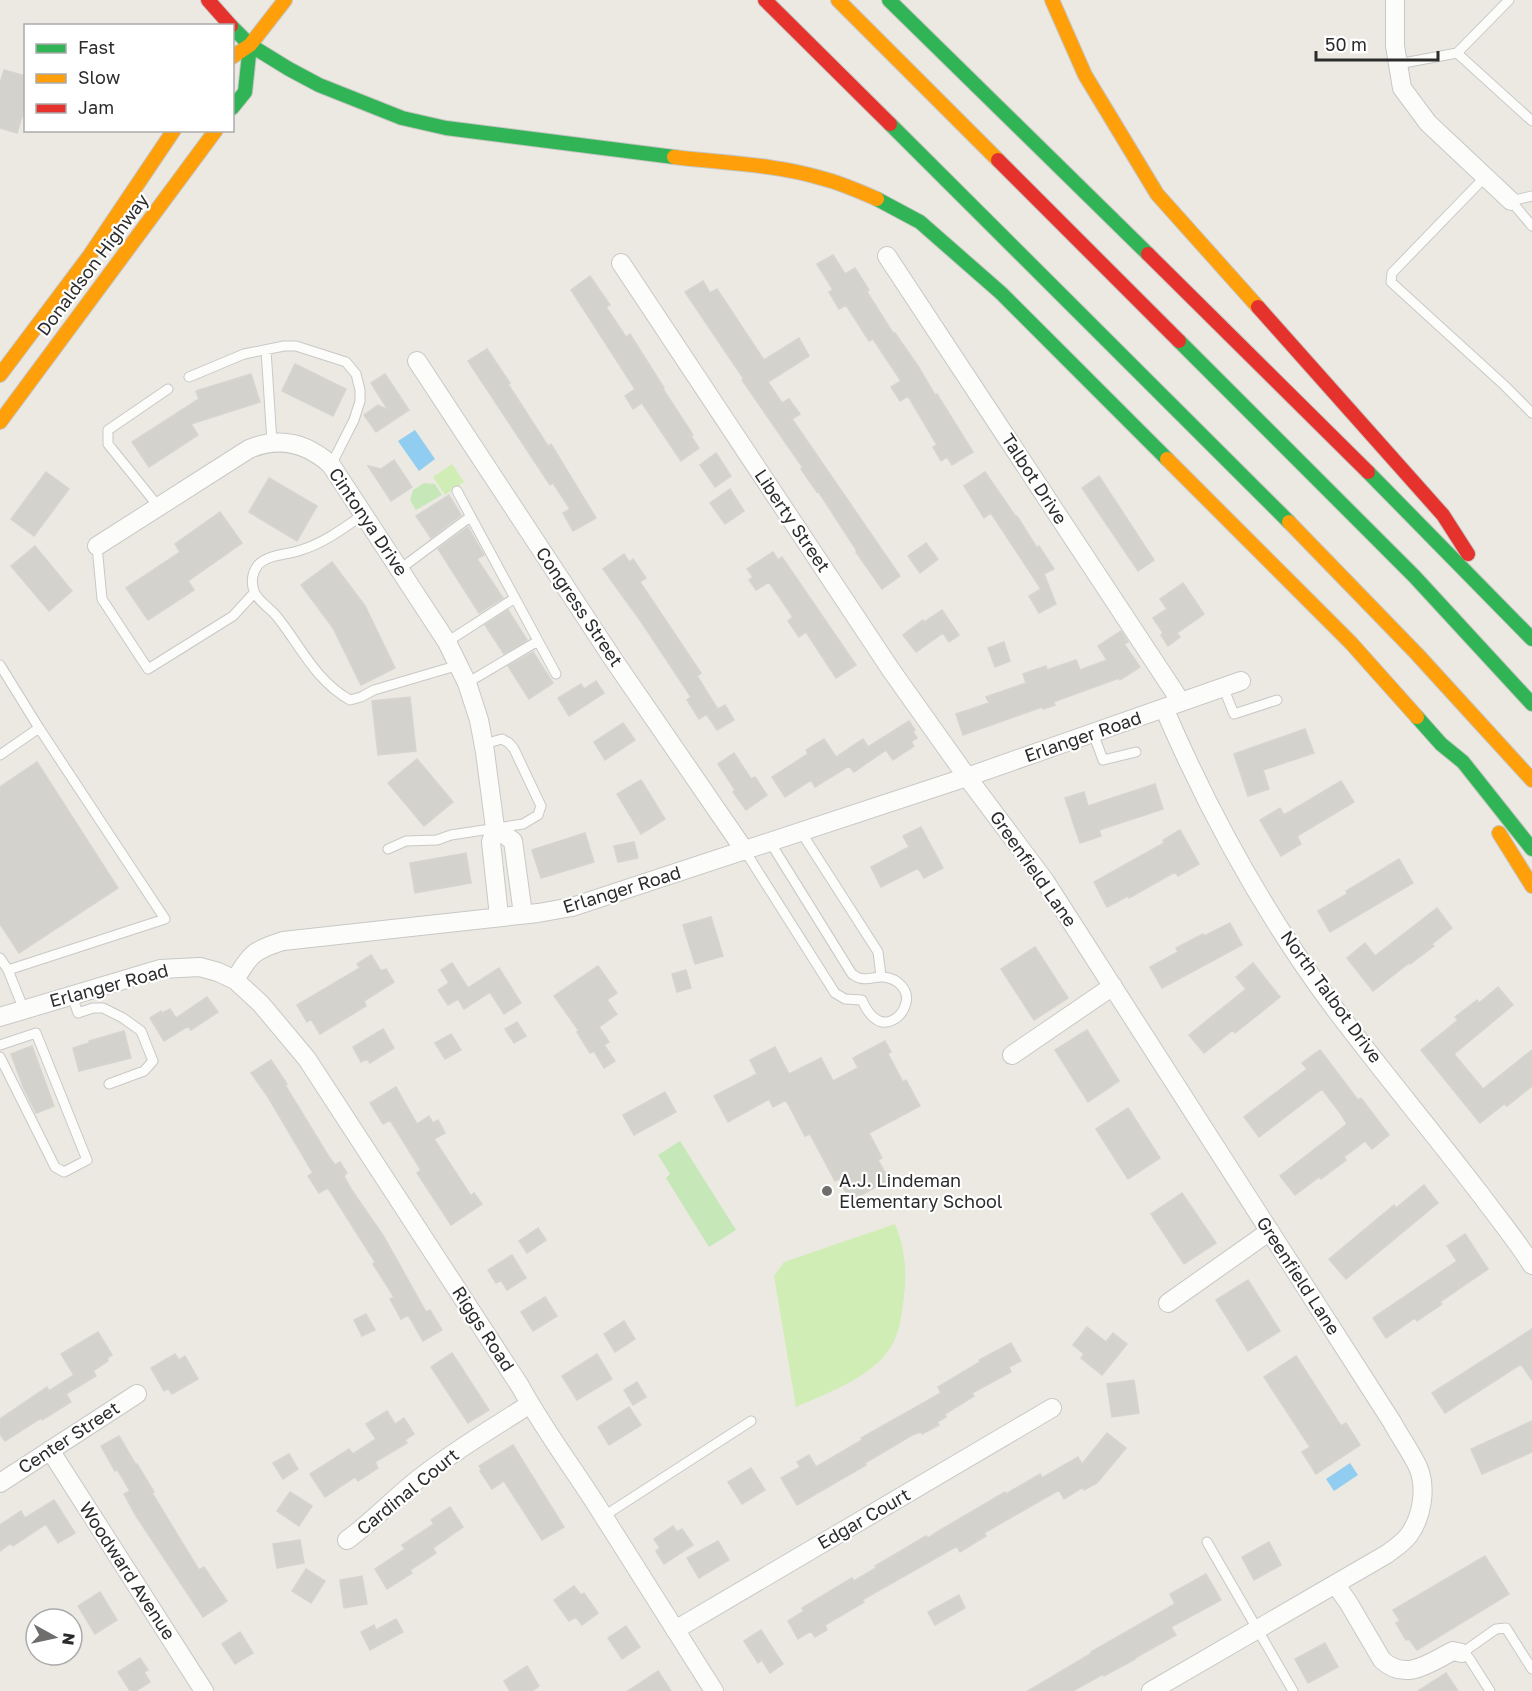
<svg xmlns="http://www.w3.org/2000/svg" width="1532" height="1691" viewBox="0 0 1532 1691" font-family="'Golos Text',sans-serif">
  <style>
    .green { fill: #c6e8b9 }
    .pitch { fill: #d1edb6 }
    .water { fill: #91ccf1 }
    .building { fill: #d4d2cd; stroke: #d6d4ce; stroke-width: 1.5 }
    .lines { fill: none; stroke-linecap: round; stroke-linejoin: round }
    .lane-casing { stroke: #c8c8c7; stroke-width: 11 }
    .street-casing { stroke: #c8c8c7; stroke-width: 20 }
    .fast-casing { stroke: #c6c5c2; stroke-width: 16 }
    .slow-casing { stroke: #c6c5c2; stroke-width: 16 }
    .jam-casing { stroke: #c6c5c2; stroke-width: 16 }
    .lane { stroke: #fcfcfb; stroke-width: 9 }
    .street { stroke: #fcfcfb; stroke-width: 18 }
    .fast { stroke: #30b455; stroke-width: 14 }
    .slow { stroke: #ff9f0a; stroke-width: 14 }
    .jam { stroke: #e5322d; stroke-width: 14 }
    .poi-dot { fill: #6f6e6c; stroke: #fff; stroke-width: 2 }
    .labels { text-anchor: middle; stroke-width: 4.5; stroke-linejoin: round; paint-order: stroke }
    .street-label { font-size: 18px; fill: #2c2c2c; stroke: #fff }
    .poi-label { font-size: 18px; fill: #2c2c2c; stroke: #fff; text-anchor: start }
  </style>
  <rect width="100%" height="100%" fill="#ebe9e2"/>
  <path class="green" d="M424 483 435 484 442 495 416 510 410 500 413 490Z
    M680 1141 736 1230 709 1247 666 1178 670 1174 658 1155Z"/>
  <path class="pitch" d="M452 464 464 482 445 495 433 477Z
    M895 1224C905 1247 907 1272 904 1296 902 1313 900 1331 892 1345 874 1377 827 1393 796 1407L774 1276 784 1262Z"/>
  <path class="water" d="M415 430 435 459 419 471 398 441Z
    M1350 1463 1358 1475 1334 1491 1326 1479Z"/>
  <path class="building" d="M4 70 26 76V104L17 133 0 128V83Z
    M833 255 845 274 855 268 869 290 867 292 893 333H895L918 366 935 395 937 394 973 452 952 465 947 457 941 461 933 447 937 445 908 396 900 401 891 387 901 381 873 339 869 341 846 305 839 309 829 292 833 290 817 264Z
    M590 276 610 305 606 307 626 337 630 334 664 388 663 389 693 435 691 436 699 448 681 461 642 403 633 409 625 396 635 389 571 290Z
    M703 281 710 293 717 289 764 360 799 338 809 356 768 382 782 403 789 399 800 414 792 419 900 576 882 589 856 552 857 551 818 491 817 492 801 469 803 468 742 380 744 379 733 363 685 292Z
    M487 349 510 383 508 384 548 446 551 444 596 518 573 531 563 513 570 509 553 483 550 485 468 361Z
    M295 364 346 389 333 416 282 391Z
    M251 374 260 402 191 424 198 435 149 467 132 442 199 399 196 391Z
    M385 374 409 410 376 432 364 415 378 405 388 410 371 383Z
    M716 453 731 476 715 487 700 465Z
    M394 460 412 487 391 501 368 466 381 469Z
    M46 472 69 489 34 536 11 519Z
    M985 472 1016 517 1017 516 1037 548 1039 546 1054 569 1044 574 1056 604 1039 613 1029 596 1041 589 991 513 984 518 964 486Z
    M1099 476 1154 560 1138 571 1082 488Z
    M269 478 317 506 297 541 249 512Z
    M730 489 744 511 725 524 710 503Z
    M449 495 461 515 431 538 416 516Z
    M220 512 242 543 188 581 194 590 148 620 126 588 180 552 175 544Z
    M468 527 484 555 477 559 503 598 479 613 438 549Z
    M926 543 938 559 920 573 908 556Z
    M35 546 72 591 49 611 11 566Z
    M773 552 778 560 782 557 856 665 836 678 806 632 799 637 788 621 793 617 769 582 756 590 749 580 753 577 747 569Z
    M624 554 629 562 633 559 646 578 640 582 701 673 697 676 717 708 699 719 687 700 691 697 642 623 603 569Z
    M332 562 365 606 395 668 361 685 333 628 301 585Z
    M1183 583 1204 614 1177 633 1180 637 1168 646 1161 635 1163 633 1153 618 1167 609 1160 599Z
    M508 610 527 640 504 654 485 625Z
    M942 610 959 635 949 642 943 633 916 652 903 635 923 620 924 622Z
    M1121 631 1128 642 1124 644 1140 667 1120 680 1119 678 1053 702 1055 705 1043 709 1042 707 963 735 956 714 989 703 986 697 1026 683 1023 674 1046 666 1047 670 1076 660 1080 670 1107 660 1098 646Z
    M1004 642 1010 661 995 667 988 648Z
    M533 652 553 683 529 699 508 666Z
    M596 681 604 693 569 716 558 698 581 684 584 689Z
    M410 697 416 751 378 755 372 701Z
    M725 705 734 720 717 730 707 715Z
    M909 721 915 730 913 731 917 738 911 742 914 746 893 760 886 750 854 772 849 766 815 787 811 780 785 797 772 777 808 754 806 750 824 739 836 757 863 739 868 747Z
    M623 723 635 740 605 760 594 742Z
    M1305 729 1314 753 1263 770 1269 789 1248 796 1234 754Z
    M734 753 751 779 755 777 767 795 746 810 733 792 735 790 718 764Z
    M417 759 453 802 424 826 388 783Z
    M37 762 118 888 19 953 0 924V787Z
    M641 780 665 819 641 834 617 794Z
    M1341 781 1354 802 1297 836 1301 844 1281 856 1260 820 1280 808 1284 815Z
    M1155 784 1163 809 1099 830 1101 836 1080 843 1065 798 1084 792 1088 806Z
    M921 827 943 868 924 878 918 868 881 887 871 867 909 847 903 836Z
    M1180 830 1199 864 1178 876 1175 872 1129 898 1128 896 1107 907 1094 882 1164 843 1163 840Z
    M585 833 594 862 541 878 532 850Z
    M634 842 638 858 618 862 614 846Z
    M466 853 471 883 415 893 410 863Z
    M1399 859 1413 883 1330 932 1318 911 1347 894 1346 891Z
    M1437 908 1452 928 1432 944 1434 946 1410 964 1409 963 1373 991 1347 958 1365 943 1375 956Z
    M711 917 723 956 695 964 683 925Z
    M1230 923 1242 945 1162 988 1150 967 1178 952 1176 948 1203 934 1204 936Z
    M1035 947 1068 998 1034 1020 1001 969Z
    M371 955 381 971 386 969 394 982 364 1001 366 1006 320 1034 311 1019 307 1022 297 1005 360 968 357 964Z
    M452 963 468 988 499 968 521 1003 504 1014 490 992 464 1009 458 999 448 1005 438 990 449 983 441 970Z
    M1253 963 1280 997 1235 1033 1233 1030 1204 1053 1189 1035 1246 989 1236 977Z
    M598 966 617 993 607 1000 617 1014 599 1027 609 1042 604 1045 615 1061 604 1068 594 1051 590 1053 577 1032 579 1031 554 996Z
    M686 970 691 988 677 992 672 974Z
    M1498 987 1513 1005 1454 1054 1483 1089 1532 1050V1086L1507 1106 1504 1104 1480 1123 1421 1050 1458 1020 1455 1017 1477 1000 1479 1003Z
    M207 997 218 1012 191 1030 188 1026 164 1041 150 1018 161 1011 162 1013 170 1009 176 1018Z
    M517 1022 526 1036 514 1043 505 1029Z
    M383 1029 394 1048 370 1063 367 1059 361 1062 353 1047Z
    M1087 1030 1119 1081 1088 1102 1055 1050Z
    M124 1031 131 1058 79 1071 73 1048 89 1043V1041Z
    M451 1034 461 1050 445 1059 435 1043Z
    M885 1041 891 1052 888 1054 903 1082 906 1080 920 1106 869 1133 882 1158 878 1160 889 1180 850 1201 839 1179 835 1181 810 1134 805 1136 786 1100 773 1107 769 1099 728 1122 714 1096 757 1074 750 1060 775 1047 789 1074 821 1058 833 1081 858 1068 853 1058Z
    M32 1046 54 1106 36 1113 24 1089 11 1054Z
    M1320 1050 1358 1100 1361 1098 1389 1135 1372 1149 1365 1141 1344 1157 1346 1160 1321 1179 1319 1177 1295 1195 1280 1176 1347 1124 1341 1114 1322 1089 1259 1137 1244 1117 1307 1069 1302 1063Z
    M271 1060 287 1084 285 1085 329 1157 335 1165 340 1162 347 1173 344 1176 351 1189 384 1237 426 1312 430 1310 442 1330 423 1341 408 1315 401 1319 390 1299 394 1297 373 1264 375 1262 330 1191 327 1188 319 1193 308 1176 313 1173 268 1097 251 1073Z
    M396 1087 417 1124 429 1116 433 1123 438 1120 445 1133 434 1139 471 1196 474 1193 482 1204 451 1225 417 1173 421 1170 390 1120 383 1124 370 1103Z
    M665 1092 676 1112 634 1135 623 1115Z
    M1128 1108 1160 1158 1128 1179 1096 1129Z
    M1424 1185 1438 1203 1346 1279 1329 1259 1394 1205 1396 1208Z
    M1182 1193 1216 1243 1184 1264 1151 1214Z
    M538 1228 546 1240 527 1253 519 1241Z
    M1465 1234 1488 1269 1440 1302 1442 1304 1417 1321 1415 1318 1386 1338 1373 1318 1457 1261 1447 1246Z
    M512 1255 526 1278 507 1290 501 1280 496 1283 488 1270Z
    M1248 1280 1280 1331 1248 1351 1216 1300Z
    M545 1297 557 1316 533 1331 521 1312Z
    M366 1314 375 1330 362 1336 354 1320Z
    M624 1321 635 1339 615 1352 604 1334Z
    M1087 1327 1106 1342 1113 1333 1127 1344 1102 1375 1081 1358 1084 1354 1073 1345Z
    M1532 1329V1380L1521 1364 1445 1413 1432 1393Z
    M98 1332 112 1355 107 1358 108 1361 93 1371 96 1376 66 1394 71 1402 42 1420 41 1418 5 1441 0 1434V1419L47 1387 49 1391 74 1375 61 1354Z
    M1011 1343 1021 1361 1009 1367 1011 1372 972 1393 974 1396 945 1414 946 1417 937 1422 939 1425 922 1434 921 1432 912 1435 865 1463 866 1465 797 1505 781 1478 800 1467 797 1462 809 1455 816 1467 862 1440 861 1438 941 1393 938 1387 980 1362 979 1360Z
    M452 1353 489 1410 468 1423 431 1367Z
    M175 1354 179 1360 185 1356 198 1379 172 1394 168 1388 164 1391 151 1368Z
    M597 1354 612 1379 577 1400 562 1376Z
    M1296 1356 1341 1426 1346 1423 1360 1445 1316 1474 1302 1452 1310 1447 1264 1377Z
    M1134 1380 1139 1413 1112 1417 1107 1384Z
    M637 1382 646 1397 633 1405 624 1390Z
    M629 1407 641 1425 609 1445 598 1427Z
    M387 1411 395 1424 404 1418 414 1434 405 1440 407 1443 375 1462 378 1468 358 1481 355 1477 325 1497 310 1474 349 1449 353 1454 376 1439 366 1424Z
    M1532 1421V1452L1482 1474 1471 1449Z
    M1107 1433 1126 1448 1097 1483 1084 1490 1083 1487 1064 1499 1059 1490 984 1533 986 1536 960 1552 957 1546 876 1592 862 1600 864 1602 825 1625 827 1630 815 1637 811 1631 798 1639 788 1621 804 1611 802 1608 852 1578 854 1581 876 1568 875 1566 926 1536 928 1538 937 1532 1005 1492 1006 1494 1040 1474 1042 1478 1078 1457 1082 1464Z
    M119 1436 136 1465 137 1464 154 1492 152 1493 199 1570 204 1567 227 1601 203 1617 136 1516 124 1494 130 1491 117 1469 115 1471 101 1446Z
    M513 1445 564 1527 542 1540 504 1481 492 1489 480 1471 482 1470 479 1466Z
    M289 1454 298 1469 283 1479 273 1463Z
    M751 1468 765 1490 742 1504 728 1482Z
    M290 1492 312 1506 299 1526 277 1511Z
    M54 1500 75 1533 58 1543 46 1524 13 1546 11 1543 0 1551V1525L21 1511 25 1518Z
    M450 1507 463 1527 433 1548 436 1553 410 1570 412 1573 387 1589 375 1569 405 1549 402 1545 434 1524 431 1520Z
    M673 1526 677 1532 682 1529 693 1545 664 1564 656 1551 660 1548 654 1539Z
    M300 1540 304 1563 277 1568 273 1544Z
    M718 1541 729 1560 699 1578 687 1558Z
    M1269 1542 1281 1565 1254 1580 1242 1557Z
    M1485 1556 1509 1594 1417 1650 1409 1639 1406 1640 1396 1623 1400 1621 1393 1610Z
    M306 1569 325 1581 311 1603 292 1591Z
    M1206 1574 1221 1600 1171 1627 1176 1635 1135 1658V1659L1104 1676 1103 1674 1073 1691H1028L1092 1653 1091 1652 1175 1604 1170 1594Z
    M362 1576 367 1604 344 1608 340 1580Z
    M574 1586 581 1595 584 1593 598 1613 582 1625 576 1617 569 1621 554 1600Z
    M100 1592 117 1620 95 1634 78 1606Z
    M959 1595 965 1608 935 1625 928 1612Z
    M396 1619 403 1632 370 1650 361 1632 374 1625 376 1630Z
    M626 1626 640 1647 622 1659 608 1638Z
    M761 1630 783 1664 770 1673 762 1660 758 1663 744 1641Z
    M240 1632 253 1653 235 1664 222 1644Z
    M1325 1643 1338 1667 1308 1683 1295 1659Z
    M140 1658 148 1670 144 1672 150 1682 136 1691H130L118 1672Z
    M527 1666 539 1686 532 1691H510L504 1681Z
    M658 1671 671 1691H628Z
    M1446 1673 1458 1691H1418Z"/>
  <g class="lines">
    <defs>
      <path id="lane" d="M1457 53 1532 121
        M1398 64 1457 53 1509 0
        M1485 177 1392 273 1391 282 1504 385 1532 413
        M1532 196 1511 201 1532 226
        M266 350 272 442
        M189 377 244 354 284 346H296L346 362 356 374 360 390V401L354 420 331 465
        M457 491 556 674
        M158 506 108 444V430L168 389
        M364 514C344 528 324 543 301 550 288 555 268 554 258 565 252 573 251 582 254 591 257 601 272 609 278 618 301 647 316 681 350 700L361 697 374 690 459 665
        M97 546 102 599 148 669 233 616 254 593
        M400 569 470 517
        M447 642 515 598
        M0 665 39 728
        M467 683 538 641
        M1223 687 1234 714 1277 700
        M1093 733 1103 760 1136 752
        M0 755 39 728 165 919 8 970 24 1010
        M801 832 878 952 881 976
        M388 849 406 841 437 840 451 835 523 824 538 815 541 806 514 749 509 743 502 739 484 744
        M745 851 835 993 845 999 862 1000C867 1012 878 1028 893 1020 899 1017 903 1012 905 1006 911 991 898 978 883 977 875 976 868 981 860 978 858 978 854 975 852 974L770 842
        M0 958 8 970
        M72 996 78 1013 93 1008H103L123 1018 141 1031 153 1061 144 1071 109 1084
        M0 1045 36 1033 87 1160 64 1172 55 1167 0 1057
        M604 1516 751 1421
        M1207 1542 1293 1691
        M1490 1691 1469 1658 1462 1653 1496 1629 1506 1628 1532 1669"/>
      <path id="street" d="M1395 0V46L1402 88 1428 123 1511 201
        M887 256 1181 702
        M621 263 891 670 967 777 1045 881 1392 1422C1400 1437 1411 1452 1418 1467 1427 1488 1422 1517 1409 1535 1403 1543 1395 1548 1387 1554L1151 1691
        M417 361 613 659 745 851
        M97 546 249 449C280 436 307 443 331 465L447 642 467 683 479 720 485 752 495 828 491 842 499 916
        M1164 708C1209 813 1264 913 1332 1005 1380 1069 1432 1131 1481 1195 1498 1218 1517 1241 1532 1265
        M495 828 513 841 523 914
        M235 980C250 954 254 950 283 941L538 913 572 907 967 777 1241 681
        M0 1017 160 969 200 967 218 972 235 980 261 1004 307 1059 520 1386C545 1432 577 1473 604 1517 641 1575 677 1633 714 1691
        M1012 1055 1113 986
        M1168 1303 1270 1231
        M50 1450 204 1691
        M0 1483 137 1394
        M347 1540C373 1521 395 1497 421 1477 455 1450 493 1428 530 1404
        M1335 1584 1348 1602 1382 1660C1406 1682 1429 1663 1453 1651L1462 1653
        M675 1630 1052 1408"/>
      <path id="fast" d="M889 0 1148 254
        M232 27 250 45 289 69 319 85 402 118 446 128 674 157
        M232 108 245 92 250 45
        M890 124 1289 522
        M877 199 920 222 1001 293 1167 459
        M1179 341 1414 576 1532 704
        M1368 472 1532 639
        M1417 717 1441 744 1463 762 1532 849"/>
      <path id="slow" d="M838 0 998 160
        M1052 0 1085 75 1157 194 1258 307
        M232 57 250 45 285 0
        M674 157C723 163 774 164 821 178 841 183 859 191 877 199
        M0 375 90 255 174 130
        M0 422 216 130
        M1167 459 1351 643 1417 717
        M1289 522 1417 654 1532 780
        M1499 833 1532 886"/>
      <path id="jam" d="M208 0 231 26
        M765 0 890 124
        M998 160 1179 341
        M1148 254 1368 472
        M1258 307 1443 515 1468 554"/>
    </defs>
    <use href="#lane" class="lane-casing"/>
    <use href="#street" class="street-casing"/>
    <use href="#fast" class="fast-casing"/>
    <use href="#slow" class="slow-casing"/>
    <use href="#jam" class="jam-casing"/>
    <use href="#lane" class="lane"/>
    <use href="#street" class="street"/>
    <use href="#fast" class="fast"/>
    <use href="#slow" class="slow"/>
    <use href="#jam" class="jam"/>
  </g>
  <circle class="poi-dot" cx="827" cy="1191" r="6"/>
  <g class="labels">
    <g class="street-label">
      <text transform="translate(93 265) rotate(-53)" y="6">Donaldson Highway</text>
      <text transform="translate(1034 479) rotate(57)" y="6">Talbot Drive</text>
      <text transform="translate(792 521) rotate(56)" y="6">Liberty Street</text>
      <text transform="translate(368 522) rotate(56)" y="6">Cintonya Drive</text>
      <text transform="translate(579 607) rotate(56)" y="6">Congress Street</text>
      <text transform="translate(1083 737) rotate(-19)" y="6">Erlanger Road</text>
      <text transform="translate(1033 869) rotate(55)" y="6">Greenfield Lane</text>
      <text transform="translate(622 890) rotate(-17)" y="6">Erlanger Road</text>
      <text transform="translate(109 986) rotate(-15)" y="6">Erlanger Road</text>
      <text transform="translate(1331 997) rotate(54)" y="6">North Talbot Drive</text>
      <text transform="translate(1298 1276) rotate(57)" y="6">Greenfield Lane</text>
      <text transform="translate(483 1329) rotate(57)" y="6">Riggs Road</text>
      <text transform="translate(69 1438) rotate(-33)" y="6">Center Street</text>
      <text transform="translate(408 1492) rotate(-39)" y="6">Cardinal Court</text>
      <text transform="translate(864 1519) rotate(-30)" y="6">Edgar Court</text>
      <text transform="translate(127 1571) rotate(57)" y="6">Woodward Avenue</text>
    </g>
    <g class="poi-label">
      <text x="839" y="1187">A.J. Lindeman<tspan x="839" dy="21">Elementary School</tspan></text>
    </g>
  </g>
  <rect x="24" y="24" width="210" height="108" fill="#ffffff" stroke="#ababab" stroke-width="1.5"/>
  <rect x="36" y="44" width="30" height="9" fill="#30b455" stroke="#ababab" stroke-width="1.5"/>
  <text x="78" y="54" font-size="18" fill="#2c2c2c">Fast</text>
  <rect x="36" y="74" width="30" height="9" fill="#ff9f0a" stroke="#ababab" stroke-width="1.5"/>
  <text x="78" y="84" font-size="18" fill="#2c2c2c">Slow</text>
  <rect x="36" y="104" width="30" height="9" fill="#e5322d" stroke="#ababab" stroke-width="1.5"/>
  <text x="78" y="114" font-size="18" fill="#2c2c2c">Jam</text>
  <g transform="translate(54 1637) rotate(98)"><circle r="28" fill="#ffffff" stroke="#ababab" stroke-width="1.5"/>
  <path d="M0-4.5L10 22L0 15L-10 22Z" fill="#6f6e6c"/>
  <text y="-9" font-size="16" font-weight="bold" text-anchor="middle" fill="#2c2c2c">N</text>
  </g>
  <path d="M1316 51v9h122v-9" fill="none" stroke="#2c2c2c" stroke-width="3"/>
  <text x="1325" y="51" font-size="18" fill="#2c2c2c" stroke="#ffffff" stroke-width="4.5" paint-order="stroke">50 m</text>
</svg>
